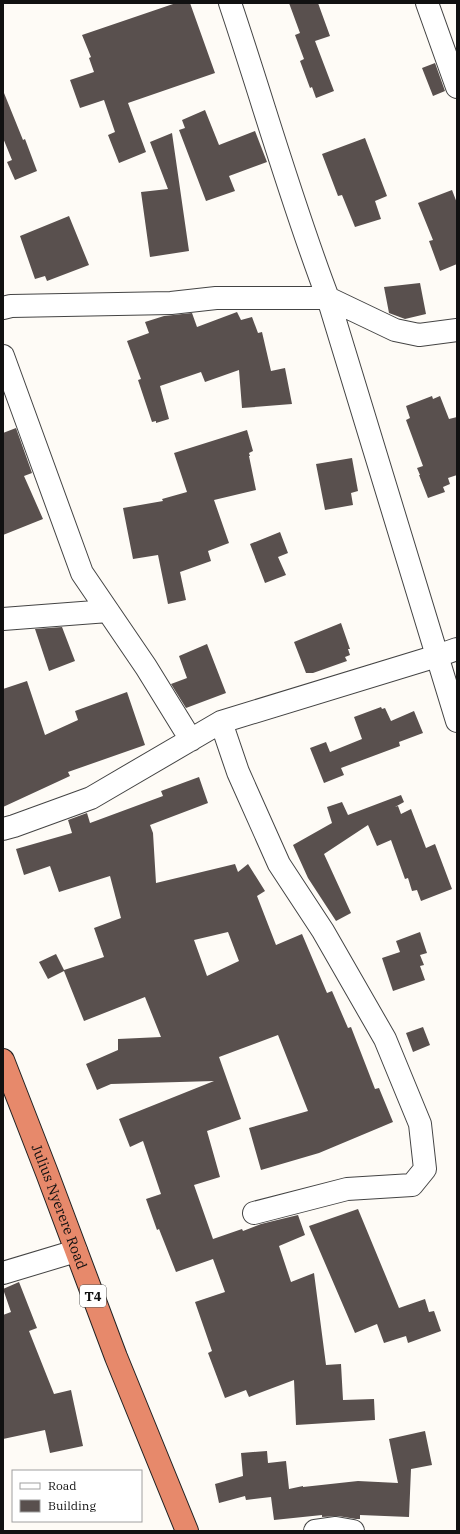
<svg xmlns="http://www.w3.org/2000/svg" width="460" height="1534" viewBox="0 0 460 1534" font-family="'IBM Plex Serif',serif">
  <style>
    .building { fill: #59504e; fill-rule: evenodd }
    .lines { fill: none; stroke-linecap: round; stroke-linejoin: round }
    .minor-casing { stroke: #444; stroke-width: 24 }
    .highway-casing { stroke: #222; stroke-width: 24 }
    .minor { stroke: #fff; stroke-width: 22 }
    .highway { stroke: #e7896b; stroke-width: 22 }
    .labels { text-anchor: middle; stroke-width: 4; stroke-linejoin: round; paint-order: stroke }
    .shield { fill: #fff; stroke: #585858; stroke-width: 1 }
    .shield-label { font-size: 13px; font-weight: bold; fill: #111 }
    .street-label { font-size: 14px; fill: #111; stroke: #fff }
  </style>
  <rect width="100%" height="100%" fill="#fefbf6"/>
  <path class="building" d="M176 3H190L215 73 128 103 146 152 119 163 108 135 115 132 104 100 80 108 70 80 94 72 89 58 91 57 82 35Z
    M289 3H318L330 36 315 41 334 91 316 98 312 87 310 88 300 61 304 59 295 35 300 33Z
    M435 63 445 91 433 96 422 68Z
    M3 93H4L23 140 25 139 37 171 15 180 7 162 12 160 3 138Z
    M205 110 219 145 255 131 267 162 229 176 235 191 206 201 179 130 185 128 182 120Z
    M172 133 189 251 150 257 141 192 168 189 150 142Z
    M365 138 387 196 375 201 381 219 355 227 342 195 338 196 322 154Z
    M452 190 457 203V264L440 271 429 241 433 240 418 203Z
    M69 216 89 265 47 281 45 276 35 279 20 236Z
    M420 283 426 314 405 319 389 313 384 287Z
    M237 312 241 320 252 317 258 333 262 332 271 371 285 368 292 404 242 408 239 370 205 382 201 372 160 386 169 419 156 423V421L152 422 138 380 141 379 127 341 149 333 145 322 164 316 192 313 197 327Z
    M432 396 433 399 440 396 449 419 457 417V475L448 478 450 484 443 487 445 492 428 498 419 475H420L417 468 423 466 406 420 410 418 406 406Z
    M16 428 32 473 24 476 43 519 3 535V433Z
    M247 430 253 451 249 453 250 456H249L256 490 214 500 229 543 208 551 211 561 180 572 186 600 168 604 158 555 133 559 123 508 163 501 162 499 187 492 174 453Z
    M352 458 358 491 351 493 353 505 325 510 316 464Z
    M280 532 288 553 278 557 286 575 265 583 250 544Z
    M341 623 350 649H348L350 655 345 657 347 661 313 673H306L294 642Z
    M62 627 75 661 49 671 35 629Z
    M207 644 226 693 186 708 171 684 187 678 179 656Z
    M27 681 45 735 78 720 75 711 127 692 145 745 68 772 70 776 3 807V689Z
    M381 707 382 709 385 708 391 721 414 711 423 733 399 742 400 746 341 768 344 775 324 783 310 748 326 742 330 752 362 739 354 717Z
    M199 777 208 803 150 825 153 833 156 883 235 864 238 872 248 864 265 891 257 896 276 945 302 934 327 993 332 991 348 1028 351 1027 375 1089 379 1088 393 1122 319 1153 261 1170 249 1128 308 1111 278 1035 219 1057 241 1119 207 1131 220 1177 194 1185 213 1239 242 1229 243 1231 261 1224 298 1215 305 1235 279 1246 291 1282 314 1273 326 1365 341 1364 343 1400 374 1399 375 1420 296 1425 294 1380 249 1397 246 1390 225 1398 208 1353 212 1351 195 1302 225 1292 213 1259 176 1272 159 1229 157 1230 146 1199 161 1194 143 1141 130 1147 119 1119 214 1081 111 1084 97 1090 86 1064 118 1050V1039L161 1037 145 997 84 1021 64 971 48 979 39 962 56 954 64 970 104 957 94 928 121 918 110 876 59 892 50 866 24 875 16 849 72 833 68 820 87 813 90 823 163 796 161 791ZM228 932 239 961 207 976 194 940Z
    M401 795 404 802 395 807 398 806 401 814 411 809 426 848 435 844 452 889 421 901 417 890 412 891 408 878 405 879 391 840 377 846 368 825 324 854 351 913 336 921 308 878 293 845 332 823 327 807 342 802 348 815Z
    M420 932 427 953 420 955 424 965 420 966 425 980 393 991 382 958 400 952 396 941Z
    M423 1027 430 1045 413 1052 406 1033Z
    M358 1209 399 1308 425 1299 429 1312 434 1311 441 1331 408 1343 406 1336 384 1343 377 1324 355 1333 309 1226Z
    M19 1282 37 1328 29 1331 54 1394 71 1390 83 1446 50 1453 45 1430 3 1439V1315L11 1312 3 1289Z
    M425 1431 432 1465 411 1469 409 1517 360 1515V1519H356L338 1516 322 1517V1515L274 1520 271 1497 246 1500 245 1496 219 1503 215 1484 243 1476 241 1453 267 1451 268 1463 286 1461 289 1489 303 1486V1487L358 1481 398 1483 389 1439Z"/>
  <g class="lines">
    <defs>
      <path id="minor" d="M230 3C263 101 291 201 328 298L457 721
        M427 3 457 87
        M3 308 11 306 171 303 216 298H328L395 330 419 335 457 330
        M3 356 82 573 146 667 191 740
        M3 619 108 611
        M221 722 238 772 279 864 323 931 385 1039 420 1124 425 1169 412 1185 347 1189 254 1213
        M3 829 14 826 91 798 221 722 437 656 457 649
        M3 1273 76 1251
        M315 1531 336 1528 353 1531"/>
      <g id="highway">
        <path id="s1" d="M3 1060 47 1173 116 1357 187 1531"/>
      </g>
    </defs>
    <use href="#minor" class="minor-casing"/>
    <use href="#highway" class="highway-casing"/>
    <use href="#minor" class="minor"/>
    <use href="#highway" class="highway"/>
  </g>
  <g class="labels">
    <rect class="shield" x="80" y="1285" width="26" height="22" rx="3"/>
    <g class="shield-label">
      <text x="93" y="1301">T4</text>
    </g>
    <g class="street-label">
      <text dy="5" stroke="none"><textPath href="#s1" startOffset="157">Julius Nyerere Road</textPath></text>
    </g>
  </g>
  <rect width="460" height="1534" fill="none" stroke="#111111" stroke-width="8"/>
  <rect x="12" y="1470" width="130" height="52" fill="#ffffff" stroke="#a0a0a0"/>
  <rect x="20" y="1483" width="20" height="6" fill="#ffffff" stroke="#a0a0a0"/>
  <text x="48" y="1490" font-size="12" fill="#111111">Road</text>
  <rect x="20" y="1500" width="20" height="12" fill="#59504e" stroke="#a0a0a0"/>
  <text x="48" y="1510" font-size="12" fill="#111111">Building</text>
</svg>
